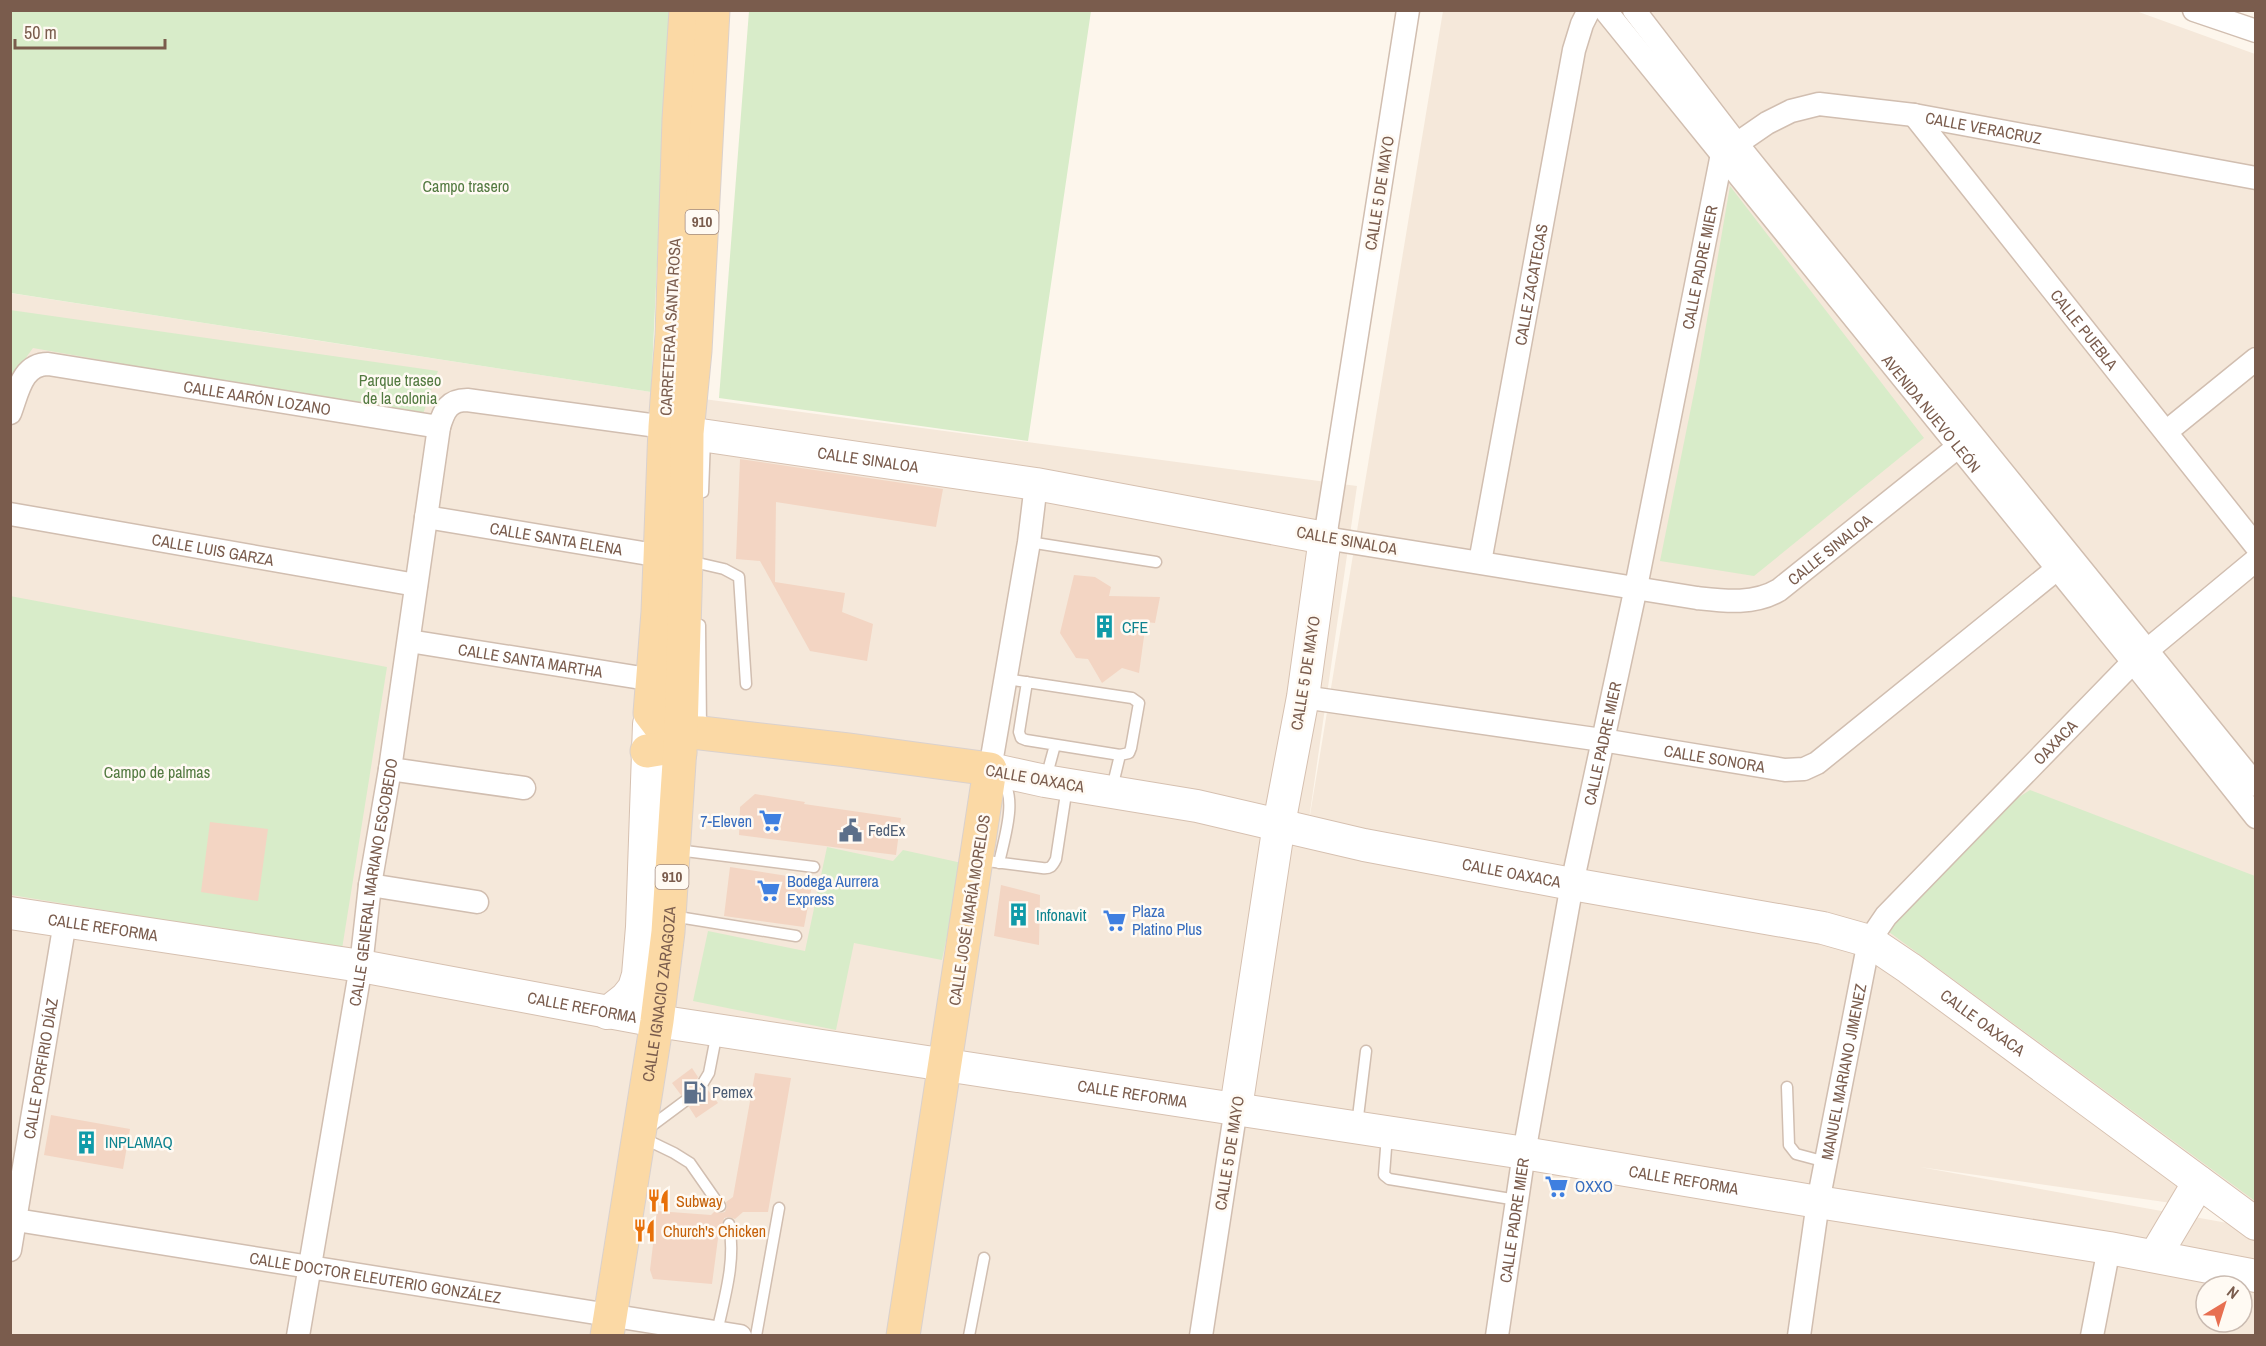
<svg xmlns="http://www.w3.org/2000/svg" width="2266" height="1346" viewBox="0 0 2266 1346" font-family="'Archivo Narrow',sans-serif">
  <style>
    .residential { fill: #f5e8da; fill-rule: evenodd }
    .green { fill: #d8ecc9 }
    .building { fill: #f3d5c3 }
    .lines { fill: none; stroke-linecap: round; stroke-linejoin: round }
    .lane-casing { stroke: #d1beb0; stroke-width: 13 }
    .street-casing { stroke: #d1beb0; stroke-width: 25 }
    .secondary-casing { stroke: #d6c0b0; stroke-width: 34 }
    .primary-casing { stroke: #dad1cd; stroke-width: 35 }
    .lane { stroke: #fff; stroke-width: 10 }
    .street { stroke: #fff; stroke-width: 22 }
    .secondary { stroke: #fff; stroke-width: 32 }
    .primary { stroke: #fbd9a5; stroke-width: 33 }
    .labels { text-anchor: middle; stroke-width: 5; stroke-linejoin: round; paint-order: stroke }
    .shield { fill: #fffaf3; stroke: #a28b7f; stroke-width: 1.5 }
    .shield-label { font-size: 15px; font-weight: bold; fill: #7a5c4d }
    .street-label { font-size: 16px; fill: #7a5c4d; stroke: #fffaf3 }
    .park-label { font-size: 16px; fill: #537a41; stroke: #fffaf3 }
    .culture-label { font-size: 16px; fill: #0d838f; stroke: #fffaf3; text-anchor: start }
    .shop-label { font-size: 16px; fill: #366cbe; stroke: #fffaf3; text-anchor: start }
    .service-label { font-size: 16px; fill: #4e5e75; stroke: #fffaf3; text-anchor: start }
    .food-label { font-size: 16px; fill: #c56008; stroke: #fffaf3; text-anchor: start }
  </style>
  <rect width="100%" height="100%" fill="#fdf6ec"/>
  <path class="residential" d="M1443 11H2136L2255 54V1215L1920 1167 2255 1228V1335H11L10 293 651 392 1357 486 1307 833ZM2206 1286H2242V1322H2206Z"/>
  <path class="green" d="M10 11H669L651 392 11 293Z
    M749 11H1091L1028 441 719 398Z
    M1730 186 1924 438 1754 576 1660 561 1697 378Z
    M10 310 438 371 422 417 33 348 12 377Z
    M10 596 387 667 342 949 11 895Z
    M2030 790 2255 876V1201L1889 932 1890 920 2016 799Z
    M827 847 893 861 903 850 962 863 942 960 854 943 836 1030 693 1001 708 931 805 951Z"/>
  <path class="building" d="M740 459 943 489 936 527 776 502 775 582 845 593 842 612 873 624 867 661 810 651 760 561 736 559Z
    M1074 575 1095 577 1111 587 1109 596 1160 597 1155 623 1146 622 1139 673 1122 668 1102 683 1088 659 1076 658 1060 633Z
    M755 794 805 802 804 804 901 818 896 855 739 835 740 807Z
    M210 822 268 829 258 901 201 892Z
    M730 867 813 880 804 927 724 916Z
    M1001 885 1040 895 1039 945 994 936Z
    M692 1068 698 1077 696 1082 697 1087 702 1090 707 1089 718 1103 696 1118 689 1107 692 1103 691 1097 687 1094 681 1095 672 1083Z
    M755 1073 791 1078 768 1212H743L735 1219 729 1217 724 1218 722 1229 719 1231 712 1284 653 1279 650 1270 657 1211 711 1215 715 1211 720 1213 725 1212 727 1206 726 1202 733 1197Z
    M51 1115 130 1129 123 1169 44 1155Z"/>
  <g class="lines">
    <defs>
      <path id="lane" d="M703 492 705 439
        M1029 542 1156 562
        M689 561 724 569 739 577 746 684
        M700 625 701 729
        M1006 679 1132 698 1139 703 1131 748 1129 753 1120 755 1026 740 1021 738 1019 732 1027 682
        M1046 778 1055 745
        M1112 788 1120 755
        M677 850 814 867
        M979 860 1042 868C1050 869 1052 867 1056 859L1067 787
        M999 863C1004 839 1019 795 1000 778
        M672 916 796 936
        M703 1083 709 1073 717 1032
        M1787 1087 1789 1145 1796 1154 1826 1162
        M1357 1125 1366 1051
        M646 1130 685 1101
        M1387 1135 1384 1175 1389 1179 1517 1200
        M643 1138 674 1153 690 1163 720 1206
        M717 1332C725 1296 736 1260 729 1224
        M756 1336 779 1208
        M969 1336 984 1258"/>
      <g id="street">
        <path id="s1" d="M1408 10 1325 538 1697 598C1724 601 1754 605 1779 590L1959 446"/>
        <path id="s2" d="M1605 10 2133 662 2256 817"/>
        <path d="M1634 10 1737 144 2256 785"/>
        <path d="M2194 10 2256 31"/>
        <path id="s3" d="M1914 115 2256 546"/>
        <path id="s4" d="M10 413C18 392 22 364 48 364L439 427C444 410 449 400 467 400L665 427"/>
        <path d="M2166 432 2256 359"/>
        <path id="s5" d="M10 514 416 585"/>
        <path id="s6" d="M426 517 673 558"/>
        <path id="s7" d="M1480 562 1574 50 1582 24 1589 10"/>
        <path id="s8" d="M409 641 654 680"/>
        <path id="s9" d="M1303 697 1602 740 1785 770 1804 769 1817 763 2068 560"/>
        <path d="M390 769 524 788"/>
        <path d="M990 769 1029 542 1036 484"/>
        <path d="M370 885 477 902"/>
        <path id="s10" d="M10 1219 740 1336"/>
        <path id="s11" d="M10 1250 65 922"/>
        <path id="s12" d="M298 1336 361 966 370 885 390 769 439 427"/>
        <path d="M1201 1336 1236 1108"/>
        <path id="s13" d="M1497 1336 1524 1153 1572 884 1636 587 1722 154 1767 123 1791 111 1819 104 1914 115 2256 178"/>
        <path id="s14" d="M1799 1336 1818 1202 1869 941 1886 916 2133 662 2256 560"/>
        <path d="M2092 1336 2109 1248"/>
      </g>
      <g id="secondary">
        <path id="s15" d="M687 433 1036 484 1325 538 1303 697 1279 824 1236 1108"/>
        <path id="s16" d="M990 769 1045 781 1197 806 1364 845 1572 884 1823 928 1869 941 1909 968 2256 1224"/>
        <path id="s17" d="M10 913 361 966 657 1021 1524 1153 1818 1202 2109 1248 2256 1276"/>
        <path d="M607 1013 626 998 634 988 638 975 642 927 649 724"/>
        <path d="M2155 1256 2199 1182"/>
      </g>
      <g id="primary">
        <path d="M686 10 679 119 672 335 665 427 658 612 650 713 663 730 670 732 701 733 848 750 990 769 903 1336"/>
        <path d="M647 751 665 748 680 753"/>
        <path id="s18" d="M607 1336 657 1021 668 932 681 732 686 560 687 433 695 351 713 10"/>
      </g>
    </defs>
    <use href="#lane" class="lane-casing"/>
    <use href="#street" class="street-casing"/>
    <use href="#secondary" class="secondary-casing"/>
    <use href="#primary" class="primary-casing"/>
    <use href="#lane" class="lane"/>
    <use href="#street" class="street"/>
    <use href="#secondary" class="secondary"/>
    <use href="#primary" class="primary"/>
  </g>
  <defs>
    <symbol id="building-bare" viewBox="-9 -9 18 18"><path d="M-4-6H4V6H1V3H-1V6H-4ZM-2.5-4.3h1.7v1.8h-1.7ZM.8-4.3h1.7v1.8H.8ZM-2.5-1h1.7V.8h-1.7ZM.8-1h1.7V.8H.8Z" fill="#0f9aa8" stroke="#fffaf3" stroke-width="2.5" paint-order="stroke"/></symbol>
    <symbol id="supermarket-bare" viewBox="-9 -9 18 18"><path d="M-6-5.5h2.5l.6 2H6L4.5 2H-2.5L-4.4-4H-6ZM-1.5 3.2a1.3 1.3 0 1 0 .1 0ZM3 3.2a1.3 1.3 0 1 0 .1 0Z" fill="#3f7fe0" stroke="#fffaf3" stroke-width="2.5" paint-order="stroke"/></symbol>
    <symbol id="civic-bare" viewBox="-9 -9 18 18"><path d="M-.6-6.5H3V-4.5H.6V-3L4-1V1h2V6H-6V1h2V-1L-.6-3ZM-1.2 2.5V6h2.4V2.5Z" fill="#5c6f8a" stroke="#fffaf3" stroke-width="2.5" paint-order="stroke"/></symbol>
    <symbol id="fuel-bare" viewBox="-9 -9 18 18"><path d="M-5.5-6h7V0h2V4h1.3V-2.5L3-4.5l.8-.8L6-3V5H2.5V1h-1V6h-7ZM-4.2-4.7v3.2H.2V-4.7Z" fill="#5c6f8a" stroke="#fffaf3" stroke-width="2.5" paint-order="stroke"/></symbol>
    <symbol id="restaurant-bare" viewBox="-9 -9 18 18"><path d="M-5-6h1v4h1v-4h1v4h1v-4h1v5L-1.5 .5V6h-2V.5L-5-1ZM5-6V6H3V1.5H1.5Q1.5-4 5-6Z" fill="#e8710a" stroke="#fffaf3" stroke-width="2.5" paint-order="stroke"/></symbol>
  </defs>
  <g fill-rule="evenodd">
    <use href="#building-bare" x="1088" y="610" width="33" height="33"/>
    <use href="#supermarket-bare" x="754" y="804" width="33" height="33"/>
    <use href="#civic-bare" x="834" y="814" width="33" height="33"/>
    <use href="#supermarket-bare" x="752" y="874" width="33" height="33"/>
    <use href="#building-bare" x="1002" y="898" width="33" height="33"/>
    <use href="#supermarket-bare" x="1098" y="904" width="33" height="33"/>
    <use href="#fuel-bare" x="678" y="1076" width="33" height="33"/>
    <use href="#building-bare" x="70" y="1126" width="33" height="33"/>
    <use href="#supermarket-bare" x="1540" y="1170" width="33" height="33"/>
    <use href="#restaurant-bare" x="642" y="1184" width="33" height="33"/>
    <use href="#restaurant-bare" x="628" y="1214" width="33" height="33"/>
  </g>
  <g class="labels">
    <g class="shield">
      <rect x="685.5" y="210" width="33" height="24" rx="4.5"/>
      <rect x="655.5" y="865" width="33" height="24" rx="4.5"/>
    </g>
    <g class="shield-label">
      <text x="702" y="227">910</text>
      <text x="672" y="882">910</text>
    </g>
    <g class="street-label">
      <text dy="6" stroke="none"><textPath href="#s13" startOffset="1480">CALLE VERACRUZ</textPath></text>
      <text transform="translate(1379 193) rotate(-81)" y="6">CALLE 5 DE MAYO</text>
      <text dy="6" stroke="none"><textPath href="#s13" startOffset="1088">CALLE PADRE MIER</textPath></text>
      <text dy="6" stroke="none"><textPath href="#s7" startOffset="282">CALLE ZACATECAS</textPath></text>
      <text transform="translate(670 327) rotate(-87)" y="6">CARRETERA A SANTA ROSA</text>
      <text dy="6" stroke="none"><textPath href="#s3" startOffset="274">CALLE PUEBLA</textPath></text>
      <text dy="6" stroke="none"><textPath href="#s4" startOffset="279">CALLE AARÓN LOZANO</textPath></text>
      <text dy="6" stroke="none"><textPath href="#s2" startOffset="519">AVENIDA NUEVO LEÓN</textPath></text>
      <text dy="6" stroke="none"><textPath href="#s15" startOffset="183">CALLE SINALOA</textPath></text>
      <text dy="6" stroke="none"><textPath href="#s6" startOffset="132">CALLE SANTA ELENA</textPath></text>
      <text transform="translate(1347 540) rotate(10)" y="6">CALLE SINALOA</text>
      <text dy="6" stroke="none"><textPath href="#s5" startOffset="206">CALLE LUIS GARZA</textPath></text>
      <text dy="6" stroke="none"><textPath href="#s1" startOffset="1060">CALLE SINALOA</textPath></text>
      <text dy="6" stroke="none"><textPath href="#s8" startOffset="123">CALLE SANTA MARTHA</textPath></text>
      <text transform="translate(1305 673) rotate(-81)" y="6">CALLE 5 DE MAYO</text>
      <text dy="6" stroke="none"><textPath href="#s13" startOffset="602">CALLE PADRE MIER</textPath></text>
      <text dy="6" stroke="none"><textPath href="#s14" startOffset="674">OAXACA</textPath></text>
      <text dy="6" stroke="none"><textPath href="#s9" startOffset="416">CALLE SONORA</textPath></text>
      <text transform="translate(1035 778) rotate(10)" y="6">CALLE OAXACA</text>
      <text dy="6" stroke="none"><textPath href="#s16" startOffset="532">CALLE OAXACA</textPath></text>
      <text dy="6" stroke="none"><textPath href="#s12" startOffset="460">CALLE GENERAL MARIANO ESCOBEDO</textPath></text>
      <text transform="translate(969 910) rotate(-81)" y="6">CALLE JOSÉ MARÍA MORELOS</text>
      <text dy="6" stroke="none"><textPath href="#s17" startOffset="94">CALLE REFORMA</textPath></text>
      <text dy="6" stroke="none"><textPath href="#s18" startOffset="346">CALLE IGNACIO ZARAGOZA</textPath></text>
      <text dy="6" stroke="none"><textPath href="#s17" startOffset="580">CALLE REFORMA</textPath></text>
      <text dy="6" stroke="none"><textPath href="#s16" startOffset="1036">CALLE OAXACA</textPath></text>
      <text dy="6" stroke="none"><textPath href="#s11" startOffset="184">CALLE PORFIRIO DÍAZ</textPath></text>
      <text dy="6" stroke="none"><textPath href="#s14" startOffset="268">MANUEL MARIANO JIMENEZ</textPath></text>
      <text dy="6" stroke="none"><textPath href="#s17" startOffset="1137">CALLE REFORMA</textPath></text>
      <text transform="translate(1229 1153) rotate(-81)" y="6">CALLE 5 DE MAYO</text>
      <text dy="6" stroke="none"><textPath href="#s17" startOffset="1695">CALLE REFORMA</textPath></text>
      <text dy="6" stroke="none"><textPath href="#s13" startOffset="117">CALLE PADRE MIER</textPath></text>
      <text dy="6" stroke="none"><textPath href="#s10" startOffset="370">CALLE DOCTOR ELEUTERIO GONZÁLEZ</textPath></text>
    </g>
    <g class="park-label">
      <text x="466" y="192">Campo trasero</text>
      <text x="400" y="386">Parque traseo<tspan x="400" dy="18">de la colonia</tspan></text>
      <text x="157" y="778">Campo de palmas</text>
    </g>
    <g class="culture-label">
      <text x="1122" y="633">CFE</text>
      <text x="1036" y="921">Infonavit</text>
      <text x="105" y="1148">INPLAMAQ</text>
    </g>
    <g class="shop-label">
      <text x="752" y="827" text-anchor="end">7-Eleven</text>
      <text x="787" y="887">Bodega Aurrera<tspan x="787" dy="18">Express</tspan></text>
      <text x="1132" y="917">Plaza<tspan x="1132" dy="18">Platino Plus</tspan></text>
      <text x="1575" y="1192">OXXO</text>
    </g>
    <g class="service-label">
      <text x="868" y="836">FedEx</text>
      <text x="712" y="1098">Pemex</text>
    </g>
    <g class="food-label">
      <text x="676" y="1207">Subway</text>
      <text x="663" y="1237">Church's Chicken</text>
    </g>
  </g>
  <rect width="2266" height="1346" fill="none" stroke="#7a5c4d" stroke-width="24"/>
  <g transform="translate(2224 1304) rotate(38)"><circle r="28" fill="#fffaf3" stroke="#cabbb1" stroke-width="1.5"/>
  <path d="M0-4.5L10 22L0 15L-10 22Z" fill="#e76f51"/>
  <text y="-9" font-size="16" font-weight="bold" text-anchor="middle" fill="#7a5c4d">N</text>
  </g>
  <path d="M15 39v9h150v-9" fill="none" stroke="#7a5c4d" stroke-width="3"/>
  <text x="24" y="39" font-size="18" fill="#7a5c4d" stroke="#fffaf3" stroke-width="4.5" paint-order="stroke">50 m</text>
</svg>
